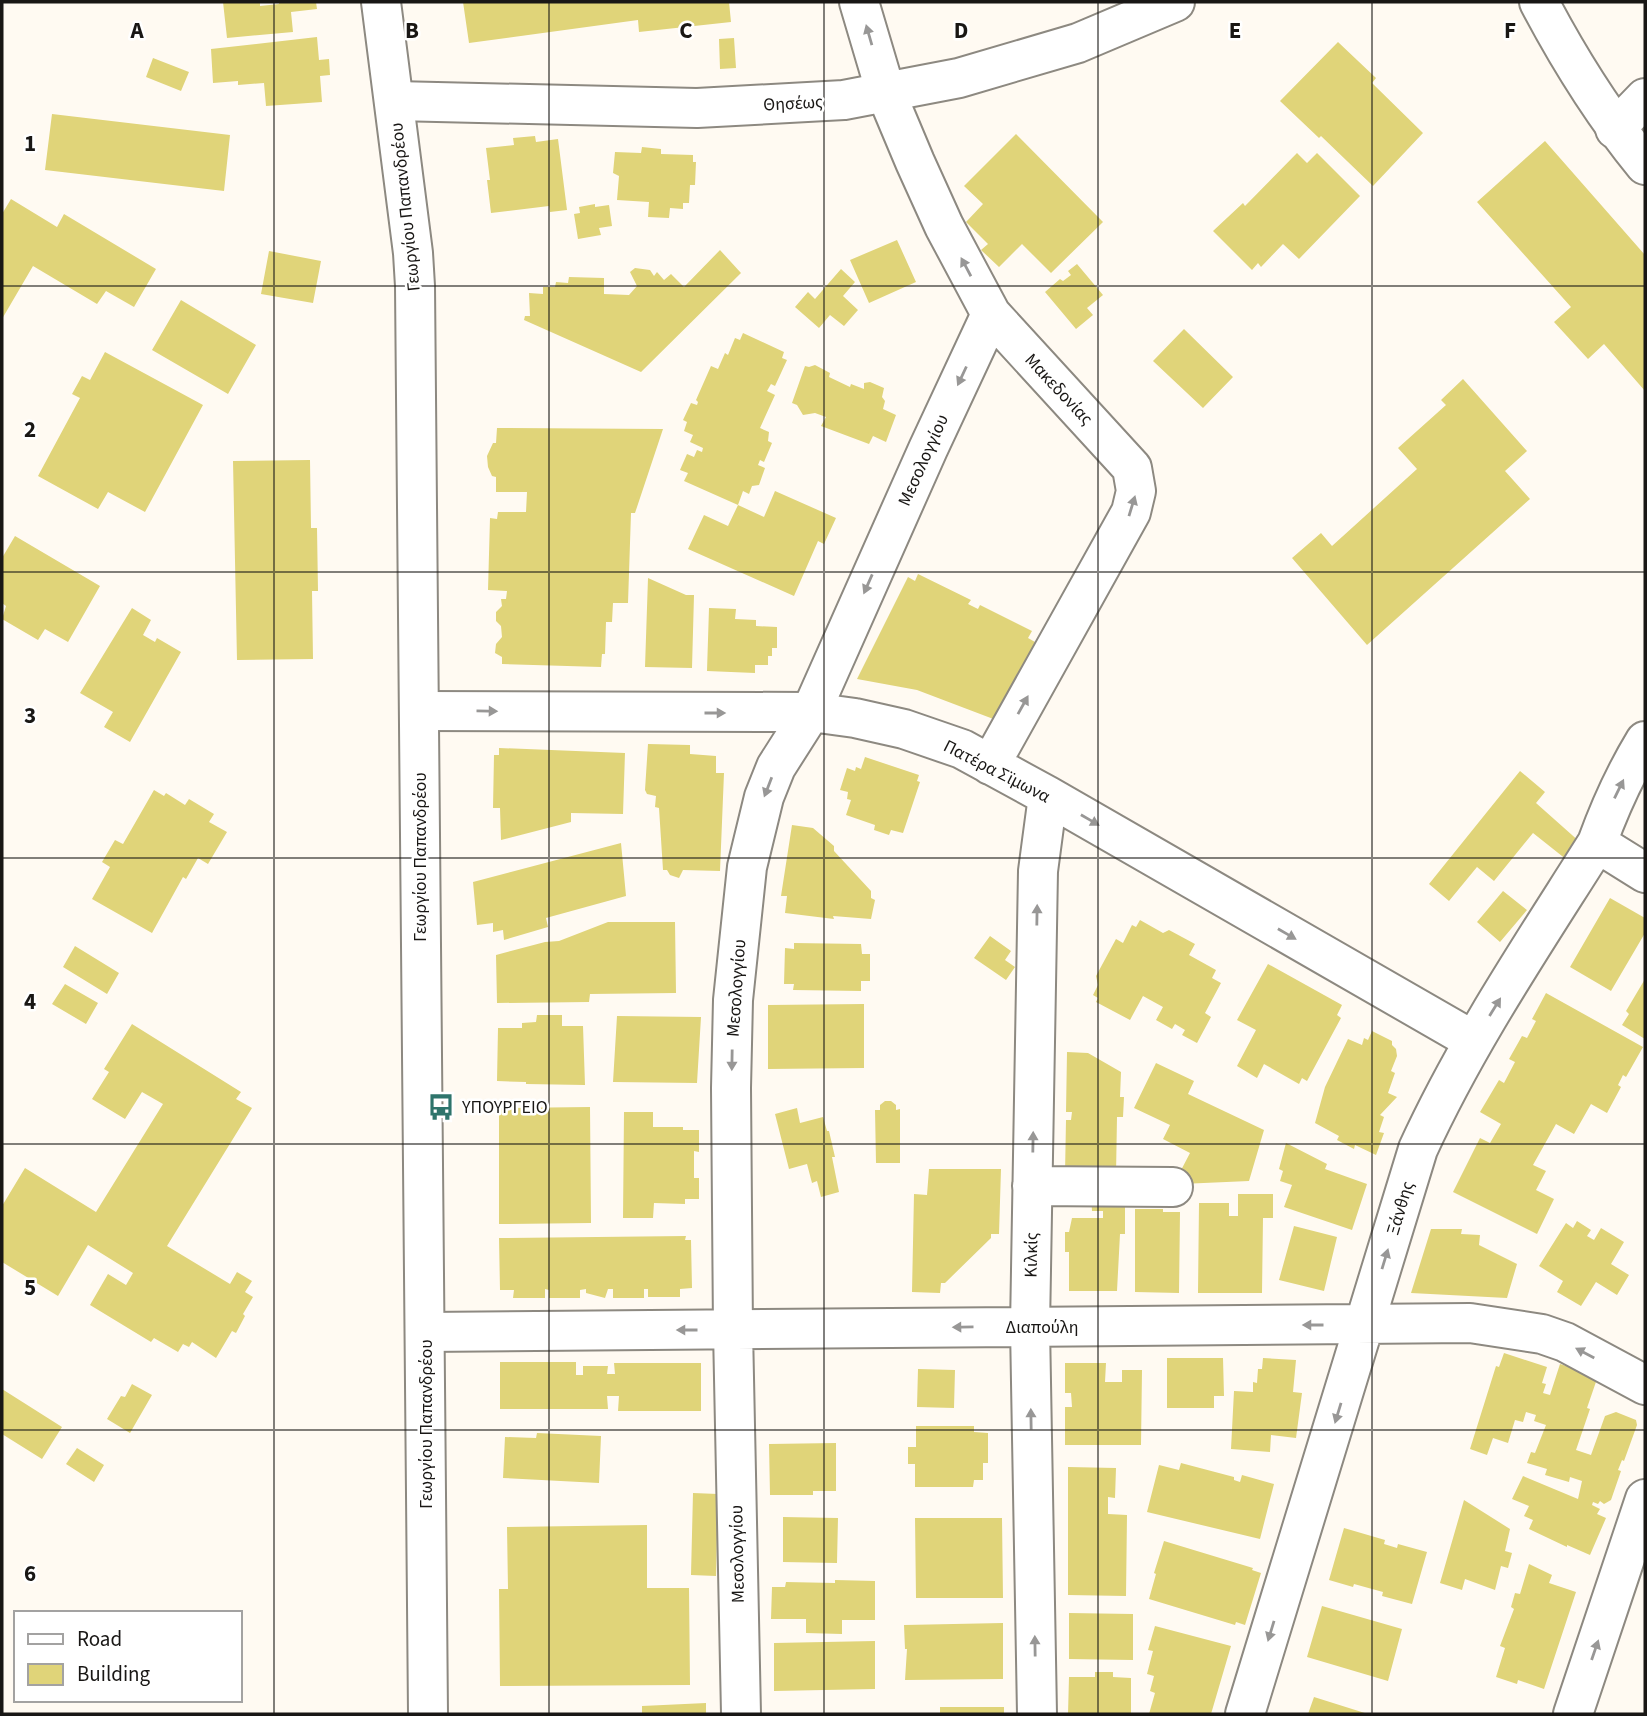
<svg xmlns="http://www.w3.org/2000/svg" width="1647" height="1716" viewBox="0 0 1647 1716" font-family="'Source Sans 3',sans-serif">
  <style>
    .building { fill: #e0d479 }
    .lines { fill: none; stroke-linecap: round; stroke-linejoin: round }
    .minor-casing { stroke: #8d8981; stroke-width: 42 }
    .major-casing { stroke: #8d8981; stroke-width: 42 }
    .minor { stroke: #fff; stroke-width: 38 }
    .major { stroke: #fff; stroke-width: 38 }
    .oneway { fill: #989796 }
    .grid { fill: none; stroke: #191715; stroke-width: 2; stroke-opacity: 0.55 }
    .labels { text-anchor: middle; stroke-width: 5; stroke-linejoin: round; paint-order: stroke }
    .street-label { font-size: 18px; fill: #191715; stroke: #fff }
    .poi-label { font-size: 18px; fill: #191715; stroke: #fff; text-anchor: start }
    .grid-label { font-size: 23px; text-anchor: middle; font-weight: bold; fill: #191715; stroke: #fff; stroke-width: 5; stroke-linejoin: round; paint-order: stroke }
  </style>
  <rect width="100%" height="100%" fill="#fffaf2"/>
  <path class="building" d="M223 2H260V6L279 4V2H316L317 9 291 12 293 32 227 38Z
    M463 2H729L731 22 639 32 638 20 469 43Z
    M317 37 319 60 329 59 330 75 320 76 322 102 266 106 264 83 238 85V81L213 83 211 49Z
    M734 38 736 68 720 69 719 39Z
    M1338 42 1376 78 1372 83 1423 133 1373 186 1321 136 1319 138 1280 101Z
    M153 58 189 72 181 91 146 77Z
    M52 114 230 135 224 191 45 170Z
    M1016 134 1103 222 1051 273 1022 244 999 267 981 250 988 244 966 222 983 204 964 186Z
    M535 136 536 142 558 139 567 210 550 212 549 206 491 213 487 180H490L486 148 514 145 513 138Z
    M1545 141 1645 255V391L1604 344 1588 359 1554 322 1571 307 1477 202Z
    M642 147 661 149V154L693 155V162H696L695 185H690L689 203H683V209L670 208 669 218 648 217 649 202 617 200 619 176 613 173 615 152 641 153Z
    M1297 153 1307 163 1317 153 1360 196 1299 259 1283 244 1261 267 1258 263 1252 270 1213 231 1243 203 1245 206Z
    M11 199 57 227 64 214 156 269 134 307 106 291 97 304 33 266 2 319V214Z
    M595 204V207L609 205 612 226 599 228 601 235 578 239 574 214 580 213 579 207Z
    M897 240 916 282 869 303 850 260Z
    M720 250 741 273 641 372 524 320 525 316H530L529 293 543 294V287H555L556 282 568 283 569 277 604 278V294L629 295 637 286 630 272 635 268 650 270 654 276 657 272 664 280 671 274 684 287Z
    M269 251 321 261 313 303 261 294Z
    M1077 264 1103 295 1087 308 1093 315 1076 329 1045 292 1060 279 1063 281 1071 275 1068 271Z
    M841 269 855 282 843 296 858 310 844 326 830 315 819 328 795 307 808 292 815 299Z
    M181 300 256 345 228 394 152 350Z
    M1184 329 1233 377 1203 408 1153 361Z
    M743 333 784 352 782 358 787 360 775 386 771 384 767 391 775 395 760 428 769 432 768 441 772 443 764 462 760 460 758 465 765 468 759 485 752 486 749 494 743 491 738 505 684 481 688 473 680 470 687 454 694 457 697 450 702 452 703 448 690 442 693 435 684 431 687 422 683 420 691 403 697 405 698 402 696 400 711 366 718 369 725 353 728 355 735 338 740 340Z
    M105 352 203 405 145 512 108 492 98 509 38 476 80 398 72 394 82 376 90 380Z
    M815 365 830 373 829 377 850 387 851 384 864 389V383L870 382 884 388 882 397 885 401 883 409 896 415 886 442 873 436 869 444 821 426 826 417 815 413 803 415 797 405 792 403 805 366 809 367Z
    M1463 379 1527 451 1505 471 1530 499 1367 645 1292 558 1321 533 1332 546 1417 469 1398 448 1446 405 1441 400Z
    M497 428 663 429 635 513H631L628 603H613L612 622H606L605 654H602L601 667 502 664V657L495 653 496 644 502 637 501 626 496 621V612L502 606 501 599H506L507 591 488 590 490 518 497 519 498 512H526L527 492H496V477L492 476 488 467 487 456 493 443H496Z
    M310 460 311 528H317L318 591H312L313 659 237 660 233 461Z
    M775 491 836 518 824 544 818 541 794 596 688 549 704 515 728 526 738 505 764 517Z
    M15 536 100 586 68 642 45 629 38 640 2 619 6 606 2 603V558Z
    M918 574 971 600 968 604 978 609 980 605 1032 631 1028 638 1035 642 996 720 917 690 857 679 908 577 915 581Z
    M648 578 686 595H694L692 668 645 667Z
    M132 608 151 620 143 635 155 642 157 638 181 652 130 742 104 727 113 712 80 693Z
    M709 608 736 609 735 619 756 620V626L777 627V648H772V656H768V665H755V673L707 671Z
    M648 744 690 745V754L716 756V773H724L720 871 683 870 679 878 670 875 667 870H663L659 808 655 807 656 796 647 794 645 790Z
    M499 748 625 753 623 814 571 813V822L501 840 500 808H493L494 755H499Z
    M865 757 919 775 917 781 920 782 903 833 891 830 889 835 874 830 875 825 846 815 851 800 847 799 848 792 840 790 847 768 855 771 856 767 861 769Z
    M1520 771 1545 792 1536 803 1581 843 1567 860 1533 833 1494 881 1477 867 1449 901 1429 884Z
    M154 790 164 796 166 793 185 805 189 799 214 814 209 822 227 832 208 864 198 858 186 879 183 877 152 933 92 899 110 867 102 862 115 840 123 844Z
    M792 825 813 828 834 846V851L871 891V898L875 900 871 919 833 916 834 919 785 913 787 896H781Z
    M621 843 626 896 546 918 548 927 504 940 503 930 493 932V923L477 925 473 882Z
    M1503 891 1527 910 1500 942 1477 922Z
    M1610 898 1645 918V933L1611 991 1570 967Z
    M1140 920 1163 933 1169 930 1195 944 1189 955 1216 970 1212 978 1221 983 1205 1013 1211 1017 1197 1043 1182 1035 1185 1030 1175 1024 1172 1029 1156 1020 1163 1007 1143 996 1130 1020 1096 1002 1098 998 1093 995 1098 985 1096 976 1116 939 1123 943 1132 925 1136 927Z
    M608 922H675L676 993 590 994 589 1002 497 1003 496 955 545 942 559 941Z
    M990 936 1011 951 1005 960 1015 967 1006 980 974 958Z
    M794 943 861 944 862 954H870V981H861V991L793 990 794 984H784L785 948 794 949Z
    M75 946 119 973 107 994 63 967Z
    M1268 964 1342 1005 1337 1015 1341 1018 1307 1081 1302 1078 1299 1084 1264 1064 1257 1078 1237 1066 1256 1030 1237 1020Z
    M1645 979V1039L1622 1025 1629 1014 1626 1011Z
    M65 984 98 1003 86 1024 52 1004Z
    M1546 993 1643 1047 1626 1077 1623 1075 1618 1085 1621 1087 1607 1113 1591 1104 1574 1134 1556 1124 1533 1165 1546 1171 1536 1190 1554 1199 1537 1234 1453 1192 1480 1138 1490 1143 1501 1124 1480 1112 1499 1080 1504 1083 1515 1062 1509 1059 1522 1036 1527 1038 1536 1021 1532 1019Z
    M864 1004V1068L768 1069V1005Z
    M537 1015H562V1026H583L585 1085 526 1084V1082L497 1081 498 1028H522V1023L536 1022Z
    M617 1016 701 1017 697 1083 613 1082Z
    M132 1024 241 1092 236 1099 252 1108 167 1246 230 1284 237 1272 252 1281 245 1292 253 1297 243 1314 245 1316 236 1333 232 1331 216 1358 192 1342 189 1347 183 1344 178 1352 154 1338 151 1342 90 1305 108 1274 126 1285 133 1273 88 1245 58 1296 2 1262V1206L25 1168 96 1212 163 1104 142 1092 125 1119 92 1099 109 1072 104 1069Z
    M1372 1031 1392 1041V1045L1396 1049 1397 1056 1391 1071 1395 1073 1388 1093 1397 1097 1380 1115 1384 1117 1379 1132 1384 1133 1376 1155 1355 1145 1354 1149 1337 1140 1339 1136 1315 1123 1325 1087 1348 1039 1362 1045 1364 1038 1368 1040Z
    M1067 1052 1088 1053 1121 1072 1120 1097H1124L1123 1117H1117L1116 1175 1065 1174 1066 1120H1071L1072 1112H1066Z
    M1156 1063 1194 1081 1188 1094 1264 1130 1249 1181 1181 1184 1178 1176 1190 1153 1163 1139 1170 1125 1134 1108Z
    M885 1101H891L896 1105V1110L900 1109V1163H876L875 1110H880V1105Z
    M590 1107 591 1223 499 1224V1108Z
    M797 1108 800 1123 823 1117 827 1131H829L835 1157H832L839 1192 821 1197 817 1181 812 1183 807 1164 789 1169 775 1114Z
    M624 1112H653V1127H683V1130H699V1152L694 1151V1178H699V1199H685V1204L654 1203 653 1218H623Z
    M1286 1143 1327 1164 1325 1169 1367 1184 1352 1230 1284 1207 1292 1185 1280 1181 1283 1171 1279 1169Z
    M929 1169H1001L999 1234H991V1238L945 1283H941L940 1293 912 1292 914 1194 927 1195Z
    M1238 1194H1273V1218H1263L1262 1293H1198L1199 1203H1229V1216H1238Z
    M1091 1195H1125V1234H1120L1117 1291H1069V1252H1065V1232H1069L1072 1218H1103V1211H1092Z
    M1135 1209H1163V1212H1180L1179 1293 1135 1292Z
    M1577 1221 1591 1230 1587 1236 1594 1240 1601 1228 1624 1242 1611 1264 1629 1275 1617 1295 1596 1282 1581 1306 1557 1292 1563 1281 1539 1266 1566 1223 1573 1228Z
    M1294 1226 1337 1237 1324 1291 1279 1280Z
    M1431 1229H1462L1461 1234 1480 1235 1479 1245 1517 1264 1507 1298 1411 1293Z
    M686 1236 685 1240H691L692 1288 680 1289V1297H648V1289H644V1298H613V1289H608L605 1298 586 1293V1289L580 1290V1298H549V1290L545 1289V1298H513L514 1290H500L499 1238Z
    M1504 1353 1547 1367 1542 1383 1546 1384 1543 1393 1550 1395 1560 1364 1598 1376 1587 1408 1590 1409 1576 1450 1591 1455 1605 1416 1616 1412 1636 1420 1637 1425 1624 1461 1622 1460 1618 1470 1621 1471 1611 1500 1604 1504 1600 1501 1598 1504 1593 1502 1592 1505 1600 1509 1597 1514 1606 1518 1590 1555 1567 1545V1547L1529 1529 1533 1520 1524 1516 1529 1506 1512 1499 1523 1476 1578 1499 1582 1481 1570 1477 1569 1482 1545 1475 1547 1469 1527 1463 1531 1452 1535 1453 1546 1425 1534 1421 1536 1415 1526 1412 1523 1422 1515 1420 1508 1443 1493 1438 1487 1455 1470 1449 1496 1366 1499 1367Z
    M1167 1358H1223L1224 1396H1214V1408H1167Z
    M1263 1358 1296 1360 1293 1392 1302 1393 1296 1438 1271 1435 1270 1452 1231 1449 1234 1391 1253 1392V1382L1257 1383 1258 1369H1262Z
    M500 1362H576V1375H583V1366H608L607 1374H615L614 1363H701V1411H618L619 1396H607L608 1409H500Z
    M1065 1363H1106L1105 1382H1122V1370H1142L1141 1445H1065V1407H1072L1071 1393H1065Z
    M918 1369 955 1370 954 1408 917 1407Z
    M132 1384 152 1395 130 1433 107 1419 121 1396 125 1397Z
    M2 1389 62 1427 42 1459 2 1434Z
    M916 1426H974V1432L988 1433V1463H983V1480H974L973 1487H915V1464H908V1447H916Z
    M537 1433 601 1436 599 1483 503 1478 505 1437 536 1438Z
    M836 1443V1491H813V1495H770L769 1444Z
    M77 1448 104 1465 94 1482 66 1464Z
    M1181 1463 1234 1477V1480L1240 1482 1242 1475 1274 1484 1260 1539 1147 1512 1159 1465 1179 1470Z
    M1068 1467 1116 1468 1115 1498 1108 1497V1514L1127 1515 1126 1596 1068 1595Z
    M693 1493 718 1494 716 1576 691 1575Z
    M1464 1500 1510 1529 1505 1551 1512 1553 1508 1568 1501 1566 1495 1590 1465 1579 1462 1590 1440 1583Z
    M783 1517 838 1518 837 1563 783 1562Z
    M915 1518H1002L1003 1598H916Z
    M647 1525V1588H689L690 1685 500 1686 499 1589H508L507 1527Z
    M1344 1528 1385 1540 1384 1544 1397 1548 1398 1544 1427 1552 1412 1604 1382 1596 1383 1592 1354 1584 1353 1587 1329 1580Z
    M1164 1541 1253 1568 1252 1570 1261 1573 1245 1625 1236 1622 1235 1625 1149 1599 1156 1574 1154 1573Z
    M1529 1564 1552 1575 1549 1583 1576 1592 1544 1689 1518 1680 1517 1684 1496 1677 1505 1648 1500 1646 1514 1609 1511 1607 1515 1593 1520 1594Z
    M835 1580 875 1581V1620H842V1634L806 1633V1619H771L772 1587H785L786 1582 835 1583Z
    M1322 1606 1402 1629 1388 1681 1307 1657Z
    M1069 1613 1133 1614V1660L1069 1659Z
    M1003 1623V1679L905 1680 907 1649H905L904 1625Z
    M1155 1626 1231 1646 1211 1714H1149L1155 1693 1150 1691 1154 1676 1147 1674 1153 1651 1148 1650Z
    M875 1641V1689L774 1691V1643Z
    M1095 1672H1113V1677L1131 1678V1714H1068L1069 1677H1095Z
    M1314 1697 1368 1714H1308Z
    M706 1703V1714H642V1706Z
    M940 1707H1004V1714H940Z"/>
  <g class="lines">
    <defs>
      <path id="minor" d="M859 2 886 93 915 162 944 226 991 314 1132 468 1136 491 1131 512 990 765
        M395 101 697 108 844 100 959 78 1078 43 1175 2
        M1615 129 1645 98
        M419 711 811 712 855 718 904 729 962 749 1048 796 1474 1041
        M1597 843 1645 873
        M1032 1186 1173 1187
        M425 1332 1470 1323 1542 1334 1565 1342 1645 1385
        M741 1714 733 1330 731 1088 733 1000 747 867 764 797 776 767 811 712 928 449 991 314
        M1037 1714 1030 1327 1038 871 1048 796
        M1245 1714 1418 1149C1467 1042 1534 943 1597 843 1610 807 1625 774 1645 741
        M1573 1714 1645 1499"/>
      <path id="major" d="M381 2 413 253 415 286 428 1714
        M1539 2C1569 59 1604 115 1645 165"/>
    </defs>
    <use href="#minor" class="minor-casing"/>
    <use href="#major" class="major-casing"/>
    <use href="#minor" class="minor"/>
    <use href="#major" class="major"/>
  </g>
  <defs><path id="oneway-solid" d="M-6-.8H1V-3.2L6.5 0L1 3.2V.8H-6Z" transform="scale(1.75)"/></defs>
  <g class="oneway">
    <use href="#oneway-solid" transform="translate(869 35) rotate(-106)"/>
    <use href="#oneway-solid" transform="translate(966 267) rotate(-118)"/>
    <use href="#oneway-solid" transform="translate(962 376) rotate(115)"/>
    <use href="#oneway-solid" transform="translate(1132 506) rotate(-73)"/>
    <use href="#oneway-solid" transform="translate(868 584) rotate(114)"/>
    <use href="#oneway-solid" transform="translate(1023 705) rotate(-61)"/>
    <use href="#oneway-solid" transform="translate(487 711) rotate(1)"/>
    <use href="#oneway-solid" transform="translate(715 713)"/>
    <use href="#oneway-solid" transform="translate(768 787) rotate(111)"/>
    <use href="#oneway-solid" transform="translate(1619 789) rotate(-64)"/>
    <use href="#oneway-solid" transform="translate(1090 820) rotate(30)"/>
    <use href="#oneway-solid" transform="translate(1037 915) rotate(-89)"/>
    <use href="#oneway-solid" transform="translate(1287 934) rotate(30)"/>
    <use href="#oneway-solid" transform="translate(1495 1007) rotate(-58)"/>
    <use href="#oneway-solid" transform="translate(732 1060) rotate(91)"/>
    <use href="#oneway-solid" transform="translate(1033 1142) rotate(-89)"/>
    <use href="#oneway-solid" transform="translate(1385 1259) rotate(-73)"/>
    <use href="#oneway-solid" transform="translate(1313 1325) rotate(180)"/>
    <use href="#oneway-solid" transform="translate(963 1327) rotate(179)"/>
    <use href="#oneway-solid" transform="translate(687 1330) rotate(180)"/>
    <use href="#oneway-solid" transform="translate(1585 1353) rotate(-152)"/>
    <use href="#oneway-solid" transform="translate(1338 1413) rotate(107)"/>
    <use href="#oneway-solid" transform="translate(1031 1419) rotate(-91)"/>
    <use href="#oneway-solid" transform="translate(1271 1631) rotate(107)"/>
    <use href="#oneway-solid" transform="translate(1035 1646) rotate(-91)"/>
    <use href="#oneway-solid" transform="translate(1595 1650) rotate(-71)"/>
  </g>
  <path class="grid" d="M274 2V1714M549 2V1714M824 2V1714M1098 2V1714M1372 2V1714M2 286H1645M2 572H1645M2 858H1645M2 1144H1645M2 1430H1645"/>
  <defs>
    <symbol id="bus-bare" viewBox="-9 -9 18 18"><path d="M-5-6H5V4H4V6H2V4H-2V6H-4V4H-5ZM-3.5-4V0h7V-4ZM-3.5 1.2v1.5H-2V1.2ZM2 1.2v1.5H3.5V1.2Z" fill="#2e746b" stroke="#fff" stroke-width="2.5" paint-order="stroke"/></symbol>
  </defs>
  <g fill-rule="evenodd">
    <use href="#bus-bare" x="422" y="1088" width="38" height="38"/>
  </g>
  <g class="labels">
    <g class="street-label">
      <text transform="translate(793 103) rotate(-3)" y="6">Θησέως</text>
      <text transform="translate(405 207) rotate(-96)" y="6">Γεωργίου Παπανδρέου</text>
      <text transform="translate(1059 389) rotate(47)" y="6">Μακεδονίας</text>
      <text transform="translate(923 460) rotate(-66)" y="6">Μεσολογγίου</text>
      <text transform="translate(997 771) rotate(27)" y="6">Πατέρα Σϊμωνα</text>
      <text transform="translate(420 857) rotate(-90)" y="6">Γεωργίου Παπανδρέου</text>
      <text transform="translate(736 988) rotate(-86)" y="6">Μεσολογγίου</text>
      <text transform="translate(1400 1208) rotate(-73)" y="6">Ξάνθης</text>
      <text transform="translate(1031 1255) rotate(-89)" y="6">Κιλκίς</text>
      <text x="1042" y="1333">Διαπούλη</text>
      <text transform="translate(426 1424) rotate(-90)" y="6">Γεωργίου Παπανδρέου</text>
      <text transform="translate(737 1554) rotate(-91)" y="6">Μεσολογγίου</text>
    </g>
    <g class="poi-label">
      <text x="462" y="1113">ΥΠΟΥΡΓΕΙΟ</text>
    </g>
  </g>
  <g class="grid-label">
    <text x="137" y="38">A</text>
    <text x="412" y="38">B</text>
    <text x="686" y="38">C</text>
    <text x="961" y="38">D</text>
    <text x="1235" y="38">E</text>
    <text x="1510" y="38">F</text>
    <text x="30" y="151">1</text>
    <text x="30" y="437">2</text>
    <text x="30" y="723">3</text>
    <text x="30" y="1009">4</text>
    <text x="30" y="1295">5</text>
    <text x="30" y="1581">6</text>
  </g>
  <rect width="1647" height="1716" fill="none" stroke="#191715" stroke-width="7"/>
  <rect x="14" y="1611" width="228" height="91" fill="#ffffff" stroke="#a3a2a1" stroke-width="2"/>
  <rect x="28" y="1634" width="35" height="10" fill="#ffffff" stroke="#a3a2a1" stroke-width="2"/>
  <text x="77" y="1646" font-size="21" fill="#191715">Road</text>
  <rect x="28" y="1664" width="35" height="21" fill="#e0d479" stroke="#a3a2a1" stroke-width="2"/>
  <text x="77" y="1681" font-size="21" fill="#191715">Building</text>
</svg>
